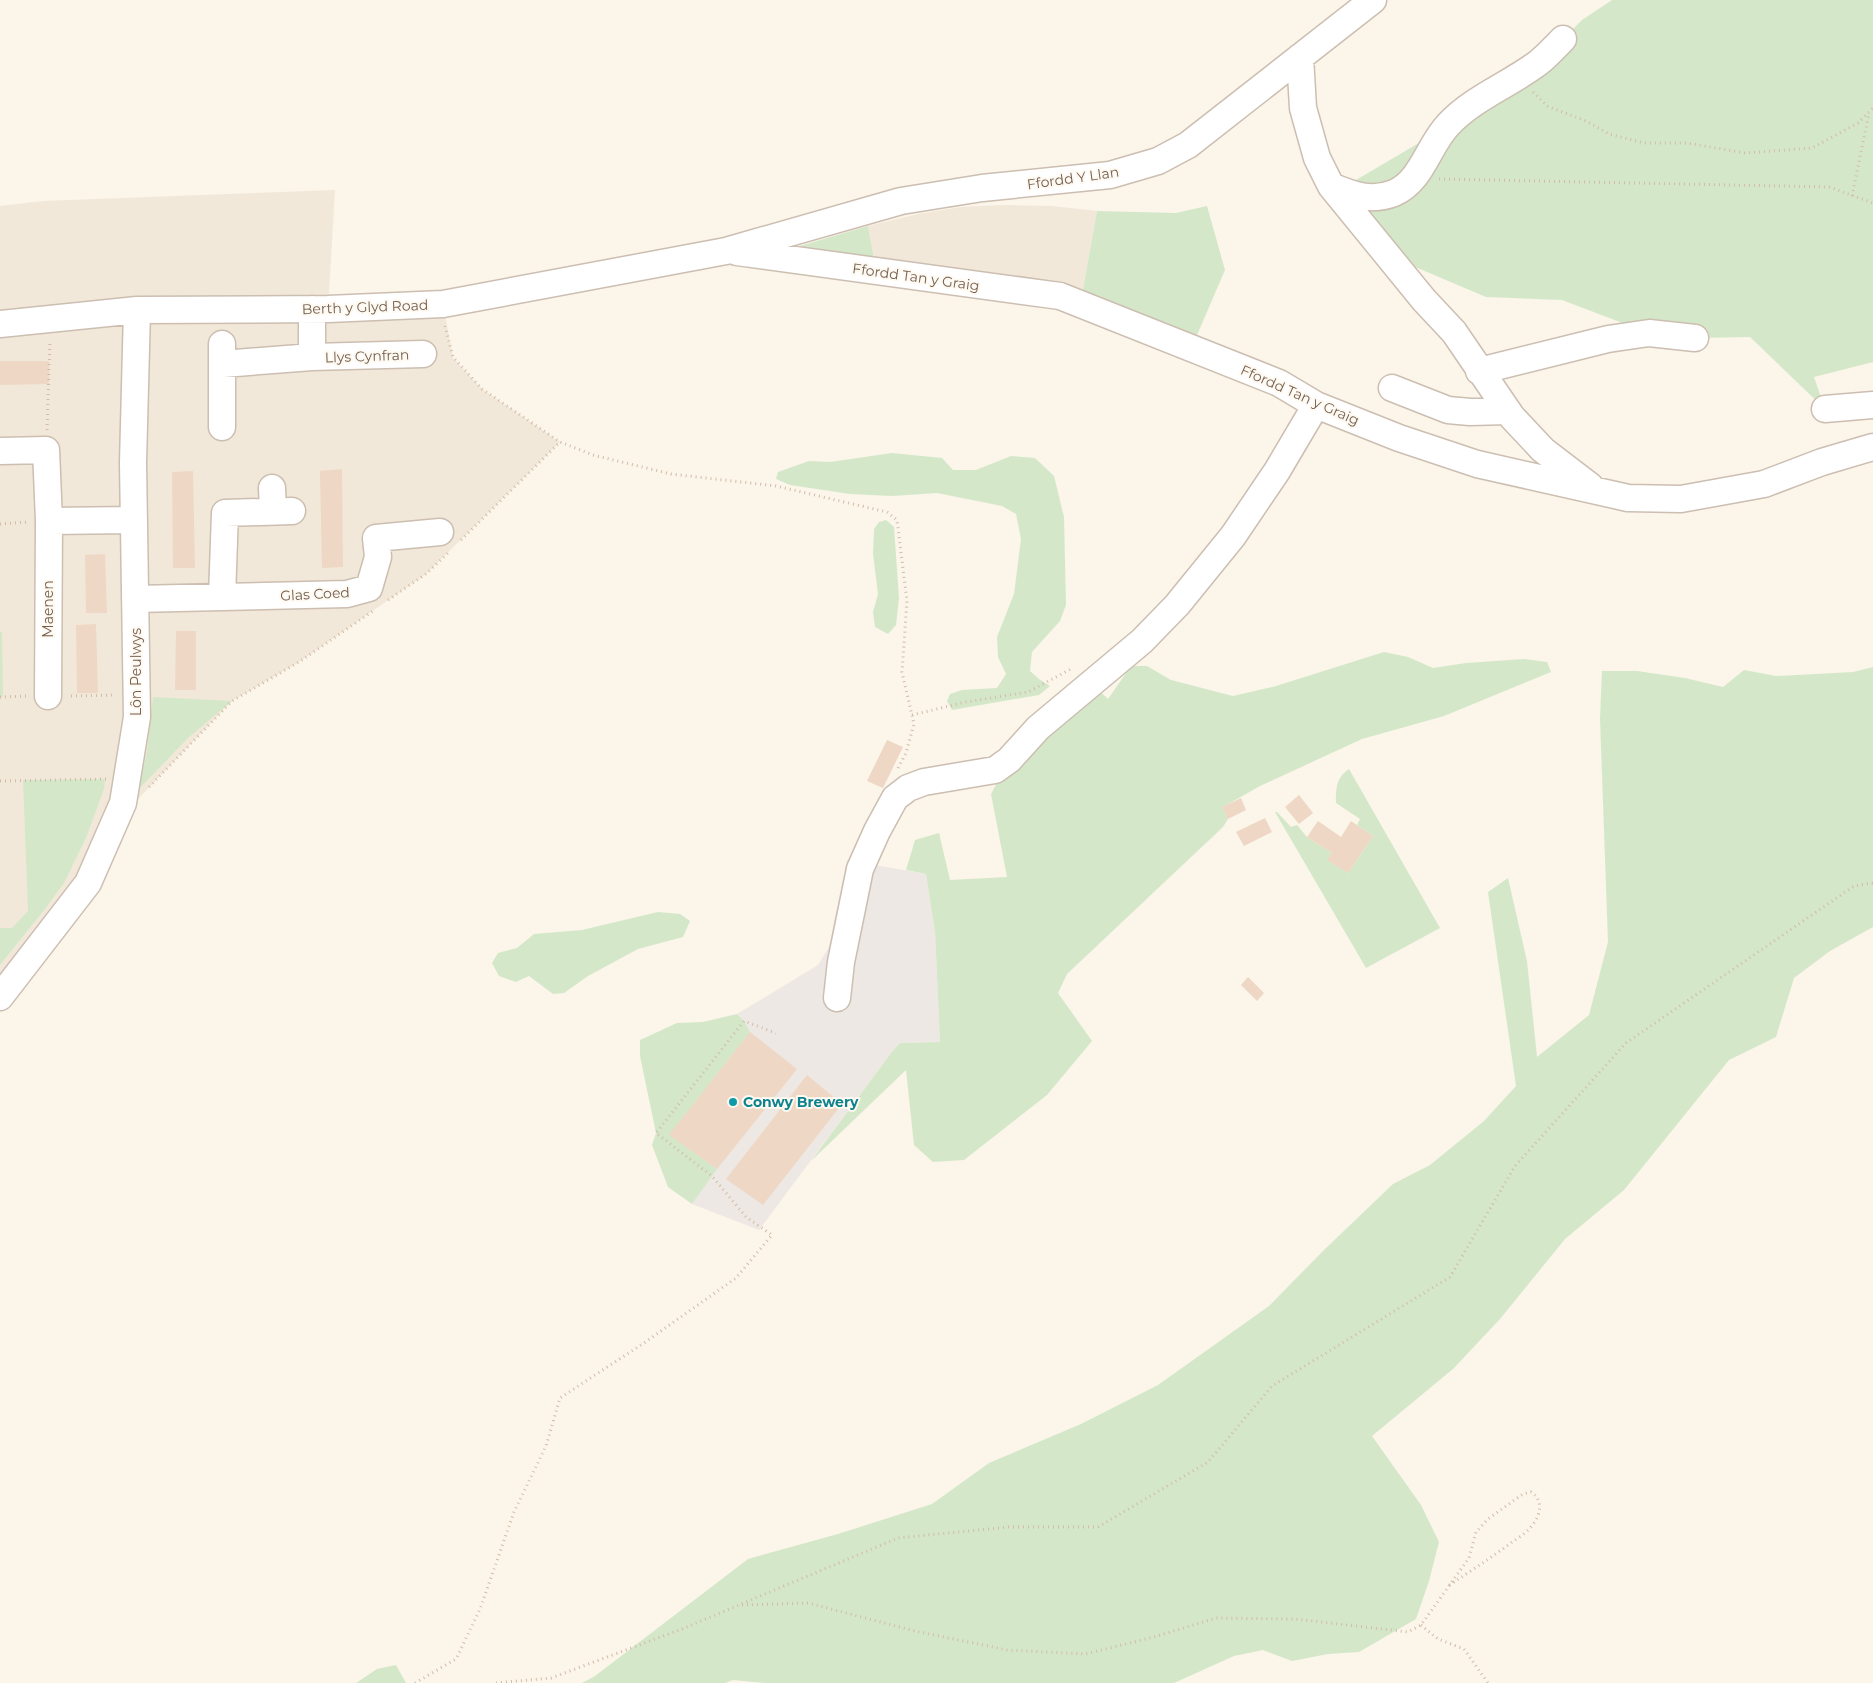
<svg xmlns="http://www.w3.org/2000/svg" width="1873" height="1683" viewBox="0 0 1873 1683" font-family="Montserrat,sans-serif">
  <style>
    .residential { fill: #f2e8d9 }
    .industrial { fill: #ede8e3 }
    .green { fill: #d4e8c9 }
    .building { fill: #eed7c4 }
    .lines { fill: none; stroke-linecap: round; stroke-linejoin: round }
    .minor-casing { stroke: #ccbeb1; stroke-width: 29 }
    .path { stroke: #d3bba7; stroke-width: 3; stroke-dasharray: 1 4; stroke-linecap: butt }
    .minor { stroke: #fff; stroke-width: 26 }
    .culture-dot { fill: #0f9aa8; stroke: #fef9f1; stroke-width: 2 }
    .labels { text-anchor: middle; stroke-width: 4; stroke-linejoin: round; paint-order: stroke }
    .street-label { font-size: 14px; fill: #745f4f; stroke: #fef9f1 }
    .culture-label { font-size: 14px; font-weight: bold; fill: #0d838f; stroke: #fef9f1; text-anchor: start }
  </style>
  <rect width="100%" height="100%" fill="#fbf5ea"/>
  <path class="residential" d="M335 190 328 309 443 304 453 358 482 389 560 442 426 574 299 662 232 701 114 824 0 997V206L43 201Z
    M1002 205 1052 206 1097 211 1082 295 875 264 868 226 918 214 961 207Z"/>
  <path class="industrial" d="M847 860 926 874 935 932 940 1042 900 1043 891 1053 759 1230 692 1204 711 1176 656 1133 744 1021 737 1014 818 965 829 947Z"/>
  <path class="green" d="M1612 0H1873V362L1814 377 1825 409 1750 337 1695 338 1649 333 1562 300 1486 297 1387 255 1331 186 1356 180 1446 127 1563 39 1582 20Z
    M1207 206 1225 270 1197 335 1082 295 1097 211 1176 213Z
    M868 226 875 264 793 248Z
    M892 453 942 458 953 470H976L1011 456 1035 458 1054 476 1064 517 1066 605 1060 621 1032 652 1030 671 1039 679 1050 686 1039 695 952 710 947 701 950 694 962 690 997 688 1006 674 998 657 997 637 1014 594 1021 539 1016 514 1002 506 937 493 892 496 850 494 790 485 776 479 778 472 809 461 830 462Z
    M886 520 894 527 899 598 896 625 888 634 875 627 873 612 878 594 873 554 874 529 879 522Z
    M0 632H2L3 697H0Z
    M1384 652 1408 657 1433 668 1466 663 1524 659 1547 662 1551 672 1444 716 1362 739 1260 786 1223 807 1228 819 1223 827 1067 974 1058 993 1092 1041 1047 1095 964 1160 933 1162 914 1145 906 1070 811 1161 891 1053 900 1043 940 1042 935 932 926 874 906 870 915 840 939 833 950 880 1007 877 991 794 1009 760 1091 683 1108 699 1131 666H1147L1171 680 1233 696 1276 686Z
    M1873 667V927L1830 951 1794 978 1776 1037 1729 1060 1624 1190 1565 1239 1500 1319 1453 1369 1372 1436 1421 1505 1439 1542 1429 1581 1416 1619 1359 1652 1328 1654 1292 1661 1263 1650 1234 1656 1174 1683H765L733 1680 725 1683H582L595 1676 748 1559 838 1534 932 1504 989 1463 1081 1424 1158 1385 1269 1306 1323 1251 1393 1184 1430 1165 1484 1121 1516 1086 1488 892 1508 878 1527 961 1537 1057 1589 1015 1608 942 1600 719 1602 671H1637L1685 678 1723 687 1744 670 1776 676 1853 672Z
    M153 697 232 701 188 738 139 789 147 752Z
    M1349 769 1440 928 1366 968 1275 812H1277L1291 827 1297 825 1307 837 1332 853 1328 860 1348 873 1373 836 1357 825 1360 819 1336 803C1336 788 1336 778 1349 769Z
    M105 779 104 789 86 838 64 883 45 909 0 965V928H12L28 911 23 780Z
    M658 912 680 914 690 921 683 937 638 949 588 976 564 993 553 994 529 976 516 982 499 976 492 963 498 953 517 948 534 934 582 930Z
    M737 1014 744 1021 750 1032 670 1135 717 1169 692 1204 668 1187 652 1145 656 1133 640 1056V1040L677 1023 703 1022Z
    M396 1665 406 1683H356L377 1669Z"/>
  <path class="building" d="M0 361H49V384L0 385Z
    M342 469 343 567 322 568 320 471Z
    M193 471 195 568H173L172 472Z
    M105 554 107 613H86L85 555Z
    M96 624 98 693H77L76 625Z
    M176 631H196V690H175Z
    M887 740 903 747 883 788 867 781Z
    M1299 795 1313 813 1299 824 1285 807Z
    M1241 798 1246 810 1228 819 1222 807Z
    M1265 818 1272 832 1244 846 1236 832Z
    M1318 821 1341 837 1351 821 1373 836 1348 873 1327 860 1332 853 1307 837Z
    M1248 977 1264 993 1257 1001 1241 985Z
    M750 1032 797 1069 717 1169 669 1135Z
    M807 1075 842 1104 763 1205 726 1179Z"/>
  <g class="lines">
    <defs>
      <path id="minor" d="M1300 57 1303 108 1317 158 1331 186 1424 300 1454 332 1512 417 1543 450 1590 486
        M1331 186C1352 195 1372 202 1394 193 1422 181 1428 146 1448 125 1473 98 1509 85 1538 63 1547 56 1555 47 1563 39
        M737 252 1060 296 1279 383 1316 405 1399 438 1477 464 1628 498 1681 499 1764 484 1822 462 1873 447
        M0 324 137 310 328 309 443 304 726 251 901 201 982 188 1110 175 1158 161 1188 145 1373 0
        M222 344V427
        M312 357V309
        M223 364 312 357 423 354
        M1479 371 1608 339 1649 333 1695 338
        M1392 388 1448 410 1470 412 1508 411
        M1825 409 1873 405
        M0 451 46 450 49 521 48 696
        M272 488 273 511
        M49 521 134 520
        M222 597 225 513 292 511
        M135 599 347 594 369 588 378 557 376 538 440 532
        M0 997 88 883 123 803 137 717 133 463 137 310
        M837 998 841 962 860 869 877 831 895 798 908 788 924 782 995 770 1009 760 1038 728 1142 641 1177 605 1233 536 1277 471 1316 405"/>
    </defs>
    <use href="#minor" class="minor-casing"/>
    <path class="path" d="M1533 92 1547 106 1586 121 1609 134 1644 143H1687L1745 153 1812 148 1858 123 1873 108
      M1439 179 1829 187 1873 203
      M1852 196 1869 113
      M445 326 453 357 482 389 560 442 593 455 671 474 776 486 887 512 897 520 907 601 902 672 914 724 906 753 898 768
      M47 430 50 341
      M0 524 28 522
      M461 540 560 442
      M388 600 426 574 448 553
      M71 696 114 695
      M0 697 27 696
      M912 715 966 702 1028 692 1071 669
      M0 781 106 779
      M149 787 232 701 299 662 373 611
      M742 1605 808 1603 915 1631 1007 1650 1085 1654 1154 1637 1216 1618 1295 1619 1408 1632 1421 1625 1469 1558 1476 1532 1488 1519 1523 1494 1531 1492C1545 1501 1540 1517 1530 1528 1525 1534 1518 1538 1512 1542 1491 1558 1469 1572 1448 1586
      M1421 1625 1438 1639 1464 1649 1488 1683
      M415 1683 456 1659 480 1609 514 1512 546 1446 560 1398 644 1343 736 1278 772 1235 746 1217 712 1176 656 1133 744 1021 776 1033
      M496 1683 551 1678 682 1629 898 1538 1008 1527H1098L1208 1462 1272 1386 1450 1277 1515 1166 1626 1043 1854 886 1873 883"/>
    <use href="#minor" class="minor"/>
  </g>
  <circle class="culture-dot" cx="733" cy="1102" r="5"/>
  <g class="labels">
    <g class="street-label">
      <text transform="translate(1073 178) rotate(-8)" y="5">Ffordd Y Llan</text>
      <text transform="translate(916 277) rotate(8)" y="5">Ffordd Tan y Graig</text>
      <text transform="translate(365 307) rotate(-2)" y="5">Berth y Glyd Road</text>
      <text transform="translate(367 356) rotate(-2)" y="5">Llys Cynfran</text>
      <text transform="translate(1300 395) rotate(24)" y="5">Ffordd Tan y Graig</text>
      <text transform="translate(315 594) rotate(-3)" y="5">Glas Coed</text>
      <text transform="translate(48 609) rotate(-90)" y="5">Maenen</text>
      <text transform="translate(136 672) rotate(-90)" y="5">Lôn Peulwys</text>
    </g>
    <g class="culture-label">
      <text x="743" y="1107">Conwy Brewery</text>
    </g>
  </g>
</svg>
